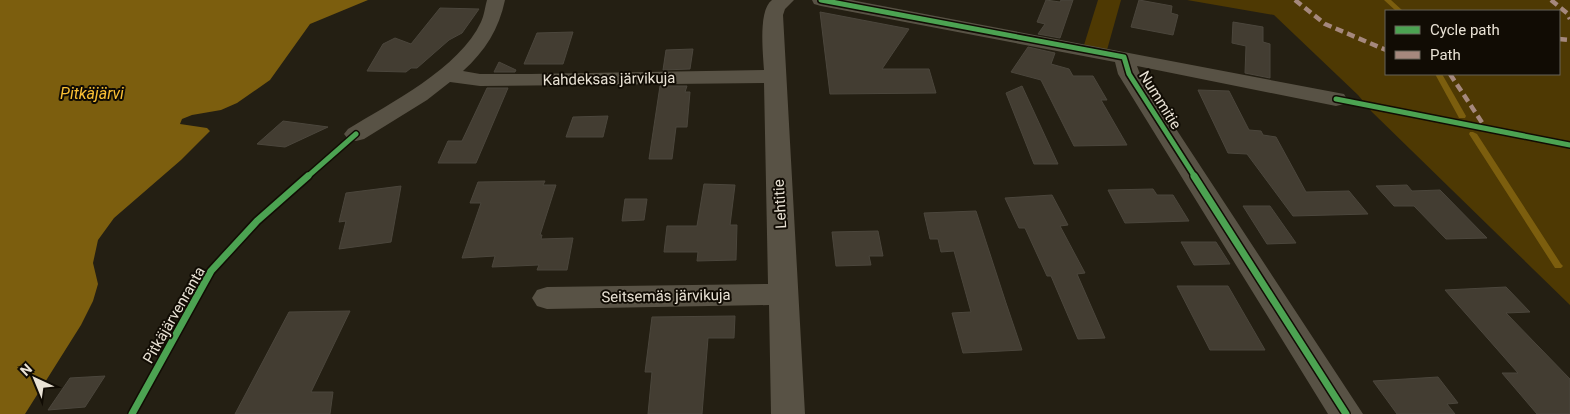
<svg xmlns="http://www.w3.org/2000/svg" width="1570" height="414" viewBox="0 0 1570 414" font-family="Roboto,sans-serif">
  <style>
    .green { fill: #4e3903; fill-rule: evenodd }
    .water { fill: #7c5e0e }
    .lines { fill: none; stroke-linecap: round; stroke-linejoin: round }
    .stream { fill: #7c5e0e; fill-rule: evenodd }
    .building { fill: #433d32; stroke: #4b463c }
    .minor { fill: #585245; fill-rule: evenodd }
    .quiet { stroke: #a5887d; stroke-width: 4.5; stroke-dasharray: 8 4.5; stroke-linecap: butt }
    .cycleway-far1-casing { stroke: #110c04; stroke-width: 8 }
    .cycleway-casing { stroke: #110c04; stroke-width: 10 }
    .cycleway-far1 { stroke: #4ca352; stroke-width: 5 }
    .cycleway { stroke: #4ca352; stroke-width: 7 }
    .labels { text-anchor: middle; stroke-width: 4; stroke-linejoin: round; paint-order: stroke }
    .street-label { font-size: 15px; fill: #e9e2d5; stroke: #110c04 }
    .water-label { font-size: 16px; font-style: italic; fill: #fbc135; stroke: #110c04 }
  </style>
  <rect width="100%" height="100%" fill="#241f13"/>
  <path class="green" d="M1098 0H1121L1107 50 1084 45Z
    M1187 0H1570V305L1372 112 1358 95 1274 15ZM1559 11V74H1386V11Z"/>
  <path class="water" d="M0 0H368L310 24 270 80 237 103 221 110 192 115 182 119 180 124 207 128 210 131 181 160 114 218 98 240 93 263 98 284 93 301 81 325 25 414H0Z"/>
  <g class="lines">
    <path class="stream" d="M1384 0H1391L1403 11H1396Z
      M1435 74H1442L1466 116 1465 118H1459L1458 116Z
      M1470 132H1473L1477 134 1561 264 1563 266 1561 268H1555L1469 134Z"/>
  </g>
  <path class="building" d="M1046 0 1060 2 1061 0H1073L1060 38 1038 34 1045 24 1037 22Z
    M1139 0 1172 6 1171 13 1178 15 1173 35 1131 27Z
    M440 8 479 9 462 33 449 40 417 68H411L406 72 367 71 383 44 395 38 411 44Z
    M820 12 909 29 882 69H929L936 93 830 94Z
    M1233 22 1263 27V42L1270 44V78L1245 73 1246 46 1232 43Z
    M573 32 563 64H524L537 33Z
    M1028 47 1055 53 1051 64 1069 69 1073 76H1093L1107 100H1101L1127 145 1074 146 1041 80 1011 72Z
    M693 49 690 69 663 70 666 50Z
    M499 62 516 70 515 72H494Z
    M660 86H687L685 92H690L687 127H676L672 159H649Z
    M1022 86 1058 164H1034L1006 93Z
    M487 88H508L476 163H438L448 141H462Z
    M1198 90 1229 91 1249 130 1261 131 1263 135 1276 137 1306 192 1349 191 1368 214 1293 216 1247 154 1228 153Z
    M608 116 603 137H566L573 117Z
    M283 121 328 127 285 147 257 144Z
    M545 181 543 185H556L540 235H542L541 239 573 238 567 270H537L539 265 492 267 495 256 462 258 481 203H470L478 182Z
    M704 184 735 185 730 225H737L736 260 697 261 698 252H664L667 226H697Z
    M1407 185 1412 191 1440 190 1487 238 1446 239 1414 206H1394L1376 186Z
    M401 186 391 242 339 249 346 221 339 222 346 193Z
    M1153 189 1157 195H1173L1189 221 1125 223 1108 190Z
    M1052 195 1068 225 1060 226 1085 273 1077 274 1105 338 1078 339 1051 276H1047L1025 228H1019L1005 198Z
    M625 199H647L644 220 622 221Z
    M1243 206H1270L1296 243 1267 244Z
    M976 211 1006 303 1022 350 963 353 952 313 971 312 954 251 941 252 938 239H930L924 213Z
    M878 231 883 256H869L871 265 836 266 832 232Z
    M1181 242H1216L1230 264 1194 265Z
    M1177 286H1228L1265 350H1210Z
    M1506 287 1530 312 1506 313 1570 379V414H1537L1502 373H1518L1445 290Z
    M350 311 311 392H333L330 414H235L289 312Z
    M735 316 734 338H708L702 414H648L652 372H645L652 317Z
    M105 376 85 407 48 410 70 378Z
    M1438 377 1458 403 1447 404 1455 414H1397L1373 381Z"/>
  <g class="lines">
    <path class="minor" d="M487 0H505C499 29 485 51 463 71L480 74H530L764 70C763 53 758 10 772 0H794L785 9 783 15 805 414H771L769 305 547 309 537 306 532 298 537 290 547 287 768 284 764 83 480 86 450 82 427 100 364 139 356 141 348 139 344 134 348 129C389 104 460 68 481 22 484 16 485 7 487 0Z
      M812 0H851L1344 94 1347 99 1344 104 1336 106 1137 66 1140 74 1363 414H1328L1118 74 1115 62 821 6 814 4Z"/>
    <path class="quiet" d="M1295 0 1325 24 1386 50
      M1551 0 1567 13 1570 19
      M1559 39 1570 40
      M1450 74 1485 127"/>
    <defs>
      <path id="cycleway-far1" d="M821 0 1124 57 1129 74 1195 177
        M1336 99 1570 145
        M307 177 356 134"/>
      <path id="cycleway" d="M1194 176 1346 414
        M132 414 211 271 257 221 308 176"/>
    </defs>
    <use href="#cycleway-far1" class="cycleway-far1-casing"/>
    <use href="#cycleway" class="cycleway-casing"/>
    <use href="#cycleway-far1" class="cycleway-far1"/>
    <use href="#cycleway" class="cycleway"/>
  </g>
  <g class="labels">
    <g class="street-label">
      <text transform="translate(609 79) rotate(-1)" y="5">Kahdeksas järvikuja</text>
      <text transform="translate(1160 100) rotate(58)" y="5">Nummitie</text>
      <text transform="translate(780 204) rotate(-93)" y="5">Lehtitie</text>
      <text transform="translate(666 296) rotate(-1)" y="5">Seitsemäs järvikuja</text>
      <text transform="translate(174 315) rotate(-60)" y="5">Pitkäjärvenranta</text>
    </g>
    <g class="water-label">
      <text x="92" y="99">Pitkäjärvi</text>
    </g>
  </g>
  <rect x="1385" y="10" width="175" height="65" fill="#110c04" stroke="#676258"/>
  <rect x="1395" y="26" width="25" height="8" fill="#4ca352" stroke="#676258"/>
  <text x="1430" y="35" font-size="15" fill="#e9e2d5">Cycle path</text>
  <rect x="1395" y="51" width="25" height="8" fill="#a5887d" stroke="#676258"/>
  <text x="1430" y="60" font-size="15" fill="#e9e2d5">Path</text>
  <g transform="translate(35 379) rotate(316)" stroke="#110c04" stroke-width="4" paint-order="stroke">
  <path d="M0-4L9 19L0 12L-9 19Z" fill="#e9e2d5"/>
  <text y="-8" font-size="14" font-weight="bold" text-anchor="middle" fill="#e9e2d5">N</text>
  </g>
</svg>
